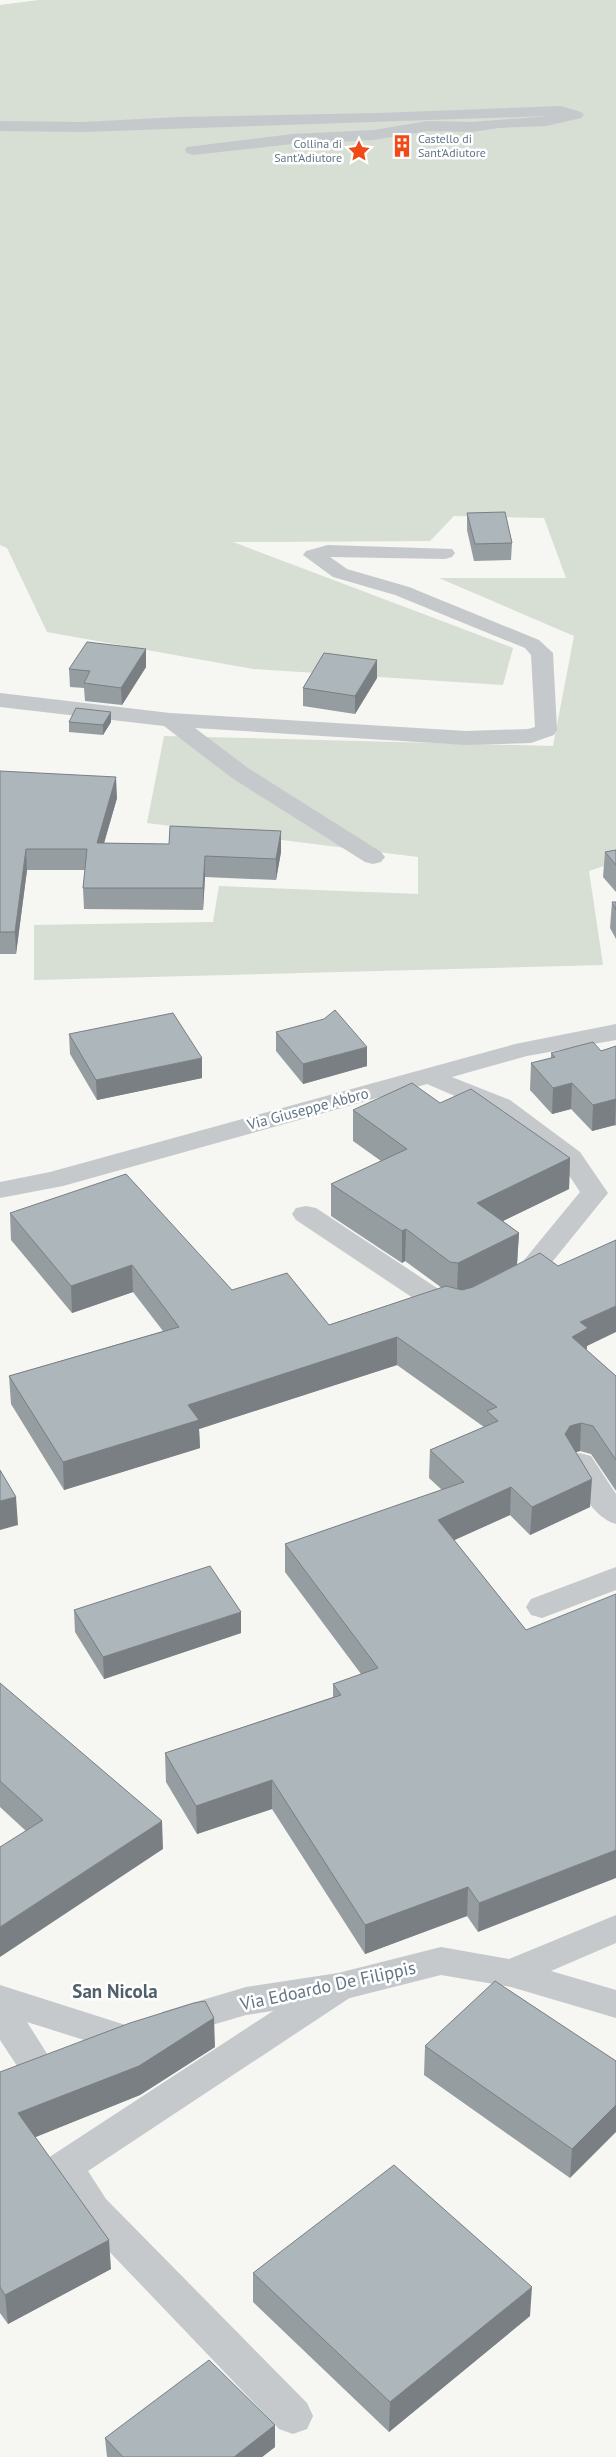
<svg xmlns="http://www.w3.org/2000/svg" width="616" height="2457" viewBox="0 0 616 2457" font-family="'PT Sans',sans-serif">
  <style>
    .green { fill: #d7ded3 }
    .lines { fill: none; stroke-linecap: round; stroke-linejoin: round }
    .minor { fill: #c5c9cc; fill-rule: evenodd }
    .tertiary { fill: #c5c9cc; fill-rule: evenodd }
    .wall { fill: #959da1 }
    .shaded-wall { fill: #797f83 }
    .building { fill: #adb6bb; stroke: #797f83 }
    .labels { text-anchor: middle; stroke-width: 5; stroke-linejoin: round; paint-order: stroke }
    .far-poi-label { font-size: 12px; fill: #627686; stroke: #fff; text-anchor: start }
    .street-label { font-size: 15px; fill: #627686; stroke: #fff }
    .near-street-label { font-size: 18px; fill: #627686; stroke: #fff }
    .near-neighbourhood-label { font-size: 19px; font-weight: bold; fill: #515f6a; stroke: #fff }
  </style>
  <rect width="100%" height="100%" fill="#f6f6f2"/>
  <path class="green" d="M39 0H616V862L589 871 603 965 34 980V925L213 922 219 886 418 894V857L147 823 164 736 553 746 574 636 439 578H566L544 518 454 516 430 541 233 542 513 648 503 685 253 669 47 632 7 548 0 545V5Z"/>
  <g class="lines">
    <path class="minor" d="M561 106 581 112 584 115 581 118 546 126 499 128 472 132 428 131 374 140 293 144 193 155 187 153 185 150 187 147 293 134 374 130 428 121 472 122 549 116 82 132 0 131V121L82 122 179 117 379 113Z
      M328 545 452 549 455 553 452 557 445 559 330 557 347 569 409 587 539 640 553 653 557 730 554 735 531 743 466 745 195 728 248 768 381 852 385 857 381 862 373 864 365 862 232 778 164 726 0 707V693L170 713 466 731 528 729 535 727 531 655 525 648 395 595 333 577 303 555 306 551Z
      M429 1068 510 1100 580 1152 608 1193 540 1277C527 1283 518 1289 504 1285L500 1279 504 1273 520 1265 580 1192 561 1163 492 1112 420 1081 416 1076 420 1071Z
      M306 1206 316 1208 446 1294 470 1299 474 1305 470 1311 460 1314 428 1308 296 1220 292 1214 296 1208Z
      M580 1453 591 1456 616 1494V1524C591 1517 578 1484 565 1463L569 1456Z
      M616 1567V1590L542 1618 531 1615 526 1607 531 1599Z
      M338 1973 351 1977 356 1987 351 1997 88 2171 106 2199 307 2403 313 2416 307 2429 293 2434 279 2429 80 2221 45 2167 51 2156 325 1977Z
      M0 1985 135 2028 140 2038 135 2048 122 2052 27 2022 58 2071 53 2081 40 2086 27 2081 0 2040Z"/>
    <path class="tertiary" d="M616 1024V1040L527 1056 63 1186 0 1198V1182L50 1172 515 1044Z
      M616 1915V1943L551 1971 616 1990V2018L511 1987 441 1975 338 2001 246 2015 175 2036 162 2032 157 2022 162 2012 246 1987 338 1973 441 1947 509 1959Z"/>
  </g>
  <path class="wall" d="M467 513 512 543 511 560 474 561 467 530Z
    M146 649V667L122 705 85 701 84 688 70 687 69 669Z
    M377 678 355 714 303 706V688Z
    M111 712V722L103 735 69 732V722Z
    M0 771 117 798 104 843 169 844 281 831V852L276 880 205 877 203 910 84 909 83 888 85 870H27L16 954H0Z
    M616 850V892L603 877 605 852Z
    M612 902H616V939L610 928Z
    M276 1032 367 1066 303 1084 276 1051Z
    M69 1034 202 1078 97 1100 70 1054Z
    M616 1046V1126L615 1125 592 1131 571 1109 552 1114 530 1090 531 1063 551 1058V1053L601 1051Z
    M440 1103 570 1158 569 1189 503 1221 519 1233 517 1264 587 1346 586 1350 616 1376V1491L591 1454 580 1451 576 1452 590 1507 530 1535 510 1515 454 1540 526 1630 478 1932 467 1916 365 1954 272 1809 197 1834 166 1782 165 1753 333 1697V1684L361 1674 285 1572V1544L442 1490 429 1478 430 1450 484 1427 397 1365 199 1429 200 1448 64 1490 11 1404 9 1376 163 1331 133 1292 72 1313 11 1240 10 1213 232 1290 329 1325 442 1288 405 1261 402 1263 331 1216V1184L381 1161 353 1141V1110Z
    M74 1610 241 1633 104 1679 75 1632Z
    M0 1683 163 1849 26 1831 0 1807Z
    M425 2046 616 2061 570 2178 424 2075Z
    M215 2047 140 2095 35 2137 111 2269 8 2324 0 2313V2072Z
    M253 2273 530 2316 389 2432 253 2302Z
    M275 2425V2447L262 2457H107L105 2438Z"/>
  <path class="shaded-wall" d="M146 649V667L122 705 121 688Z
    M377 660V678L355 714V696Z
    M111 712V722L103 735V725Z
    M116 777 117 798 98 864 97 843Z
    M281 831V852L276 880V859Z
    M26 849 27 870 16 954 15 932Z
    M205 856V877L203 910V888Z
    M367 1047V1066L303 1084V1064Z
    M202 1058V1078L97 1100 96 1080Z
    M572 1083 571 1109 552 1114 553 1088Z
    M616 1099 615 1125 592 1131 593 1105Z
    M570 1158 569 1189 476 1234 477 1203Z
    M406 1229 405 1261 402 1263V1231Z
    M519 1233 517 1264 457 1295 458 1263Z
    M132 1265 133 1292 72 1313 71 1286Z
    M616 1306V1332L587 1346 586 1356 572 1337 580 1322Z
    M397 1337V1365L199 1429 200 1448 64 1490 63 1462 188 1405Z
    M581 1423 580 1451 569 1454 565 1434 570 1426Z
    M592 1479 590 1507 530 1535 532 1507Z
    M511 1487 510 1515 437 1548 438 1520Z
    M16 1497 18 1525 0 1530V1501Z
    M241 1612V1633L104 1679 103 1657Z
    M272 1780V1809L197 1834 196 1806Z
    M162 1821 163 1849 0 1957V1927Z
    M616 1850V1878L478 1932 479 1903Z
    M468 1887 467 1916 365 1954V1925Z
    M214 2018 215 2047 140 2095 21 2143 18 2113Z
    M616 2105V2132L570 2178 572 2149Z
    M109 2240 111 2269 8 2324 5 2295Z
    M532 2287 530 2316 389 2432 390 2402Z
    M275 2425V2447L262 2457H234Z"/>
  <path class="building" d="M505 512 512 543 475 544 467 513Z
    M87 642 146 649 121 688 84 683 90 671 69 669Z
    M324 653 377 660 355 696 303 688Z
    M76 708 111 712 103 725 69 722Z
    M0 771 116 777 97 843 169 844 170 826 281 831 276 859 205 856 203 888H83L87 849H26L15 932H0Z
    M616 850V865L605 852Z
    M612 902H616V910Z
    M335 1010 367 1047 303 1064 276 1032 324 1019Z
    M173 1013 202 1058 96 1080 69 1034Z
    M593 1042 601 1051 616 1046V1099L593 1105 572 1083 553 1088 531 1063 555 1057 551 1053Z
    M412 1083 440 1103 471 1089 570 1158 477 1203 519 1233 458 1263 450 1262 406 1229 402 1231 331 1184 407 1149 353 1110Z
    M126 1174 232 1290 287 1273 329 1325 446 1286 462 1290 473 1287 540 1253 558 1266 616 1240V1306L580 1322 588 1328 572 1337 616 1376V1460L593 1426 581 1423 570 1426 565 1434 592 1479 532 1507 511 1487 438 1520 526 1630 616 1594V1850L479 1903 468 1887 365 1925 272 1780 196 1806 165 1753 341 1695 333 1684 378 1668 285 1544 464 1482 430 1450 498 1421 487 1411 497 1407 397 1337 188 1405 199 1420 63 1462 9 1376 179 1327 132 1265 71 1286 10 1213Z
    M0 1470 16 1497 0 1501Z
    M210 1566 241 1612 103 1657 74 1610Z
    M0 1683 162 1821 0 1927V1847L43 1820 0 1781Z
    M495 1981 616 2061V2105L572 2149 425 2046Z
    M205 2001 214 2018 139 2066 18 2113 109 2240 5 2295 0 2287V2072L130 2023 194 2003Z
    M394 2165 532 2287 390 2402 253 2273Z
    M209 2360 275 2425 234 2457H123L105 2438Z"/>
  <defs>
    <symbol id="building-bare" viewBox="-9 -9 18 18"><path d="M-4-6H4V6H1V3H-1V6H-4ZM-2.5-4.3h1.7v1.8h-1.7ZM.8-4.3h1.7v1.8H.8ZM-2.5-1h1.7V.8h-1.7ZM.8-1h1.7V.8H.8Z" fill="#f14a17" stroke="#fff" stroke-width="2.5" paint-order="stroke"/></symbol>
    <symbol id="sight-bare" viewBox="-9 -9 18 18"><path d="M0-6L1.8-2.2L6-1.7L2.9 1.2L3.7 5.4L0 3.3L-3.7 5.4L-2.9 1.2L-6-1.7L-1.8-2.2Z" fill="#f14a17" stroke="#fff" stroke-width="2.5" paint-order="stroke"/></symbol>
  </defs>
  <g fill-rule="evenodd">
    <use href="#building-bare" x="386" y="130" width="32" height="32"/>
    <use href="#sight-bare" x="343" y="135" width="32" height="32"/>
  </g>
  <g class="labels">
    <g class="far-poi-label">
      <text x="418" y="143">Castello di<tspan x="418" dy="14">Sant'Adiutore</tspan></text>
      <text x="342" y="148" text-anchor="end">Collina di<tspan x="342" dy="14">Sant'Adiutore</tspan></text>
    </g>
    <g class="street-label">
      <text transform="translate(308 1109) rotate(-15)" y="5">Via Giuseppe Abbro</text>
    </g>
    <g class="near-street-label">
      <text transform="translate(328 1986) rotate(-12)" y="6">Via Edoardo De Filippis</text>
    </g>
    <g class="near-neighbourhood-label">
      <text x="115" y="1998">San Nicola</text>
    </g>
  </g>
</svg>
